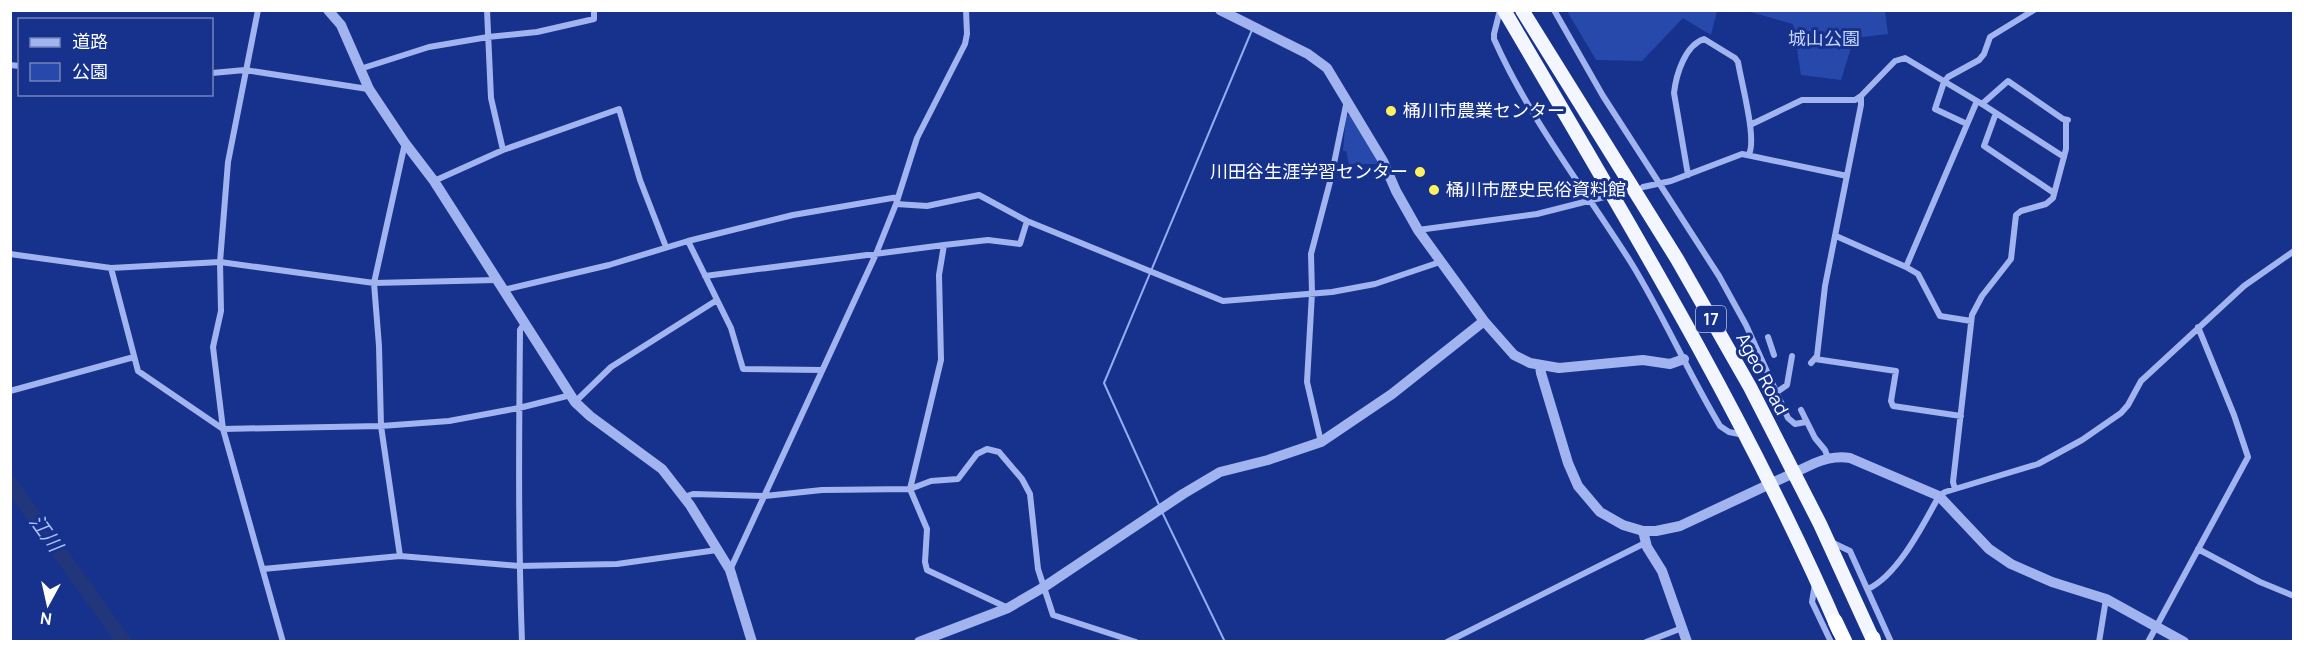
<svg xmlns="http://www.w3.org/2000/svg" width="2304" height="652" viewBox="0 0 2304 652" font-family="Manrope,'Noto Sans JP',sans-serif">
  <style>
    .green { fill: #2849ac }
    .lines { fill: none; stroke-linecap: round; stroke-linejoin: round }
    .stream { stroke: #93acf2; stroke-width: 2 }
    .river { stroke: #21367b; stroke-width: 15 }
    .minor { stroke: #a1b4ef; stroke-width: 6 }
    .tertiary { stroke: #a1b4ef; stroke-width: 10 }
    .trunk { stroke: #f4f6ff; stroke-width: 14 }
    .motorway { stroke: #fff; stroke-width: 15 }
    .poi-dot { fill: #fff15f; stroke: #16328d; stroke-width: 2 }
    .labels { text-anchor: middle; stroke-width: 6; stroke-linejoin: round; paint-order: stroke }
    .shield { fill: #16328d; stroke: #b9c2dd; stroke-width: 1.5 }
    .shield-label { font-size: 16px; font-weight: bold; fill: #fff }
    .park-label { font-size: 18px; fill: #c7d4fb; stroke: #16328d }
    .poi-label { font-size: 18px; fill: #fff; stroke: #16328d; text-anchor: start }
    .street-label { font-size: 18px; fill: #fff; stroke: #16328d }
    .water-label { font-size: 20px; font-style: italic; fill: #acbff7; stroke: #16328d }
  </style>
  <rect width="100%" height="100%" fill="#16328d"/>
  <path class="green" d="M1567 11H1717L1711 35 1683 18 1642 61 1596 60Z
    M1747 11H1885L1888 34 1854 38 1841 80 1801 75 1793 24Z
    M1350 115 1379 164H1349L1346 151H1343L1346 116Z"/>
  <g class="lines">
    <path class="stream" d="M1160 507 1104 383 1252 30
      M1162 512 1225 642"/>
    <path class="river" d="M10 483 124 642"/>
    <path class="minor" d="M258 10 228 162 220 262 221 311 213 347 223 429 283 642
      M487 10 491 98 503 150
      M1500 10 1494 34V39C1530 120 1584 188 1630 261 1663 314 1688 373 1720 426L1729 432 1744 435
      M1554 10 1603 96 1719 276 1746 325 1788 418 1795 424 1806 422
      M10 65 20 66
      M360 69 429 47 488 37 537 32 594 19V10
      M212 73 245 70 368 89
      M1982 104 2008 81 2063 119 2068 120
      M1996 113 1984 146 2054 193
      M1967 124 1935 109 1944 82 1948 77 1979 60 1984 54 1990 37 2034 10
      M1750 125 1802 100H1855L1861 96 1895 61 1905 58 1982 104 2064 157
      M1688 175 1674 93C1676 75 1685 45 1704 39L1735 58 1738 62C1741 81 1757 139 1749 154
      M434 181 503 150 619 109 640 180 666 247
      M1643 187 1671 181 1742 154 1847 176
      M896 204 927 206 979 195 1027 221 1223 301 1332 292 1375 284 1440 262
      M1418 230 1537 214 1604 197
      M1836 236 1906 267 1918 274 1940 316 1971 321
      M688 241 731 328 743 369 822 370
      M944 245 939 275 941 360 910 489 927 529 925 562 927 570 1008 608
      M10 254 111 268 220 262 374 283 496 280
      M1906 267 1977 101
      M111 268 138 371 223 429 381 426 449 421 519 408 571 395
      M705 276 944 245 988 240 1020 244 1027 221
      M503 290 609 265 688 241 793 215 898 197
      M1768 337 1774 355
      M1815 359 1896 371 1891 401 1893 406 1961 416
      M1811 363 1817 356 1825 286 1861 105V96
      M10 391 134 357
      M1777 392 1787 385 1792 356
      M575 402 611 367 717 300
      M1801 410 1815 438 1825 450 1828 458
      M1321 442 1307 382 1312 293 1311 254 1331 178 1347 100
      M1955 489 1953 482 1972 315 1982 296 2011 259 2016 215 2021 211 2046 204 2053 198 2066 149V120
      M684 497 693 494 765 496 822 490 910 489 931 481 958 479 977 454 987 449 999 452 1022 479 1030 494 1038 569 1053 615 1136 642
      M1829 541 1850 551 1891 642
      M2198 549 2260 582 2294 596
      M400 556 381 426 379 346 374 283 405 143
      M263 569 400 556 519 566 617 564 717 550
      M730 570 876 254 896 204 917 138 965 44 967 34 966 10
      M1815 584 1812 602 1831 642
      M1868 589C1898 575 1923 525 1939 496L1945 492 2038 464 2082 440 2121 413 2128 405 2141 381 2244 286 2294 251
      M522 642C518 538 519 434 520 330L524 324
      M1447 642 1645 543
      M1646 642 1682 628
      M2099 642 2106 599
      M2148 642 2248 457 2234 415 2198 327"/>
    <path class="tertiary" d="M328 10 341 25 369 89 405 143 434 181 575 402 590 416 662 469 690 505 730 570 752 642
      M1220 10 1308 54 1327 68 1383 161 1396 191 1418 230 1484 321 1514 355 1530 363 1559 368 1643 360 1670 364 1684 359
      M1540 366 1541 373 1568 463 1578 486 1600 512 1623 525 1643 531H1656L1680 526 1815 463C1827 458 1837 456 1850 458L1939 496 1989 549 2011 564 2052 582 2106 599 2184 642
      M1643 531 1647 547 1662 571 1687 642
      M919 642 1008 608 1044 587 1183 494 1220 472 1268 460 1321 442 1392 394 1484 321"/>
    <path class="trunk" d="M1504 10C1623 213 1746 416 1839 631
      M1522 10 1677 259 1750 387 1820 524 1874 642"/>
    <path class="motorway" d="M1835 621 1845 642
      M1873 638 1874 642"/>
  </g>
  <g class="poi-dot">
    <circle cx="1391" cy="111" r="6"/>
    <circle cx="1420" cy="172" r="6"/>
    <circle cx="1434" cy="190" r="6"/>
  </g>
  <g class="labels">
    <rect class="shield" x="1696" y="306" width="30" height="26" rx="4.5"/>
    <g class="shield-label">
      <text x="1711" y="325">17</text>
    </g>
    <g class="park-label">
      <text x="1824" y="45">城山公園</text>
    </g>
    <g class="poi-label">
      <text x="1403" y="117">桶川市農業センター</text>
      <text x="1408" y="178" text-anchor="end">川田谷生涯学習センター</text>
      <text x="1446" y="196">桶川市歴史民俗資料館</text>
    </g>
    <g class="street-label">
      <text transform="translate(1762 374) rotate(62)" y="6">Ageo Road</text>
    </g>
    <g class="water-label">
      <text transform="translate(46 533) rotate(54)" y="7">江川</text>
    </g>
  </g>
  <rect width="2304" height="652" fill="none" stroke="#ffffff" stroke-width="24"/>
  <rect x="18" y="18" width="195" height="78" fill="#16328d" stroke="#7384bb" stroke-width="1.5"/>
  <rect x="30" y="38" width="30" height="9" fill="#a1b4ef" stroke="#7384bb" stroke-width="1.5"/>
  <text x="72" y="48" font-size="18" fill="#ffffff">道路</text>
  <rect x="30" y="63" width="30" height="18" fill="#2849ac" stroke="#7384bb" stroke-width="1.5"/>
  <text x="72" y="78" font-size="18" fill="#ffffff">公園</text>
  <g transform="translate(48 604) rotate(188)" stroke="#16328d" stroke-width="4.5" paint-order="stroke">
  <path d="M0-4.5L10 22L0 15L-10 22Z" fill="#ffffff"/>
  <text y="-9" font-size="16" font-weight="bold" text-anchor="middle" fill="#ffffff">N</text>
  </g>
</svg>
